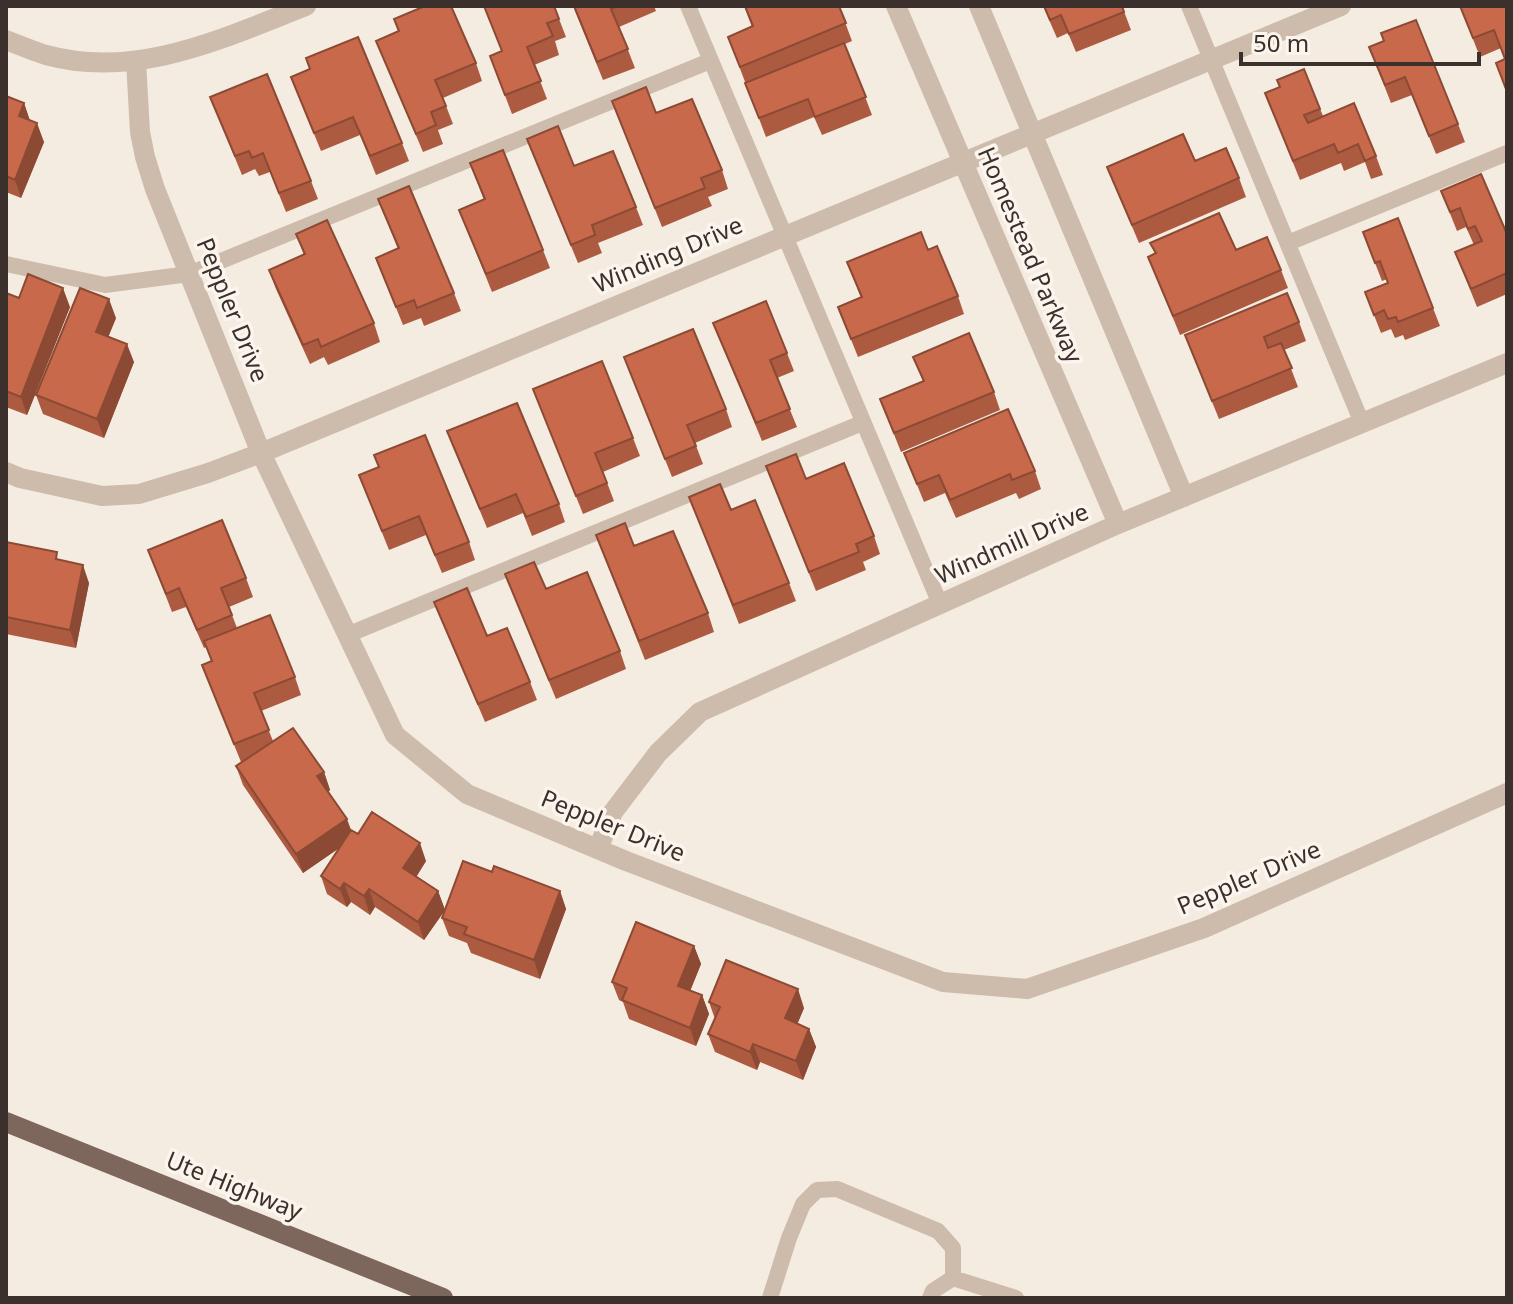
<svg xmlns="http://www.w3.org/2000/svg" width="1513" height="1304" viewBox="0 0 1513 1304" font-family="'Noto Sans',sans-serif">
  <style>
    .lines { fill: none; stroke-linecap: round; stroke-linejoin: round }
    .service { stroke: #cdbbac; stroke-width: 16 }
    .minor { stroke: #cdbbac; stroke-width: 20 }
    .primary { stroke: #7d675c; stroke-width: 20 }
    .wall { fill: #ac5a40 }
    .shaded-wall { fill: #8c4a34 }
    .building { fill: #c8694b; stroke: #8c4a34; stroke-width: 2 }
    .labels { text-anchor: middle; stroke-width: 7; stroke-linejoin: round; paint-order: stroke }
    .street-label { font-size: 24px; fill: #3b302b; stroke: #fbf5ee }
  </style>
  <rect width="100%" height="100%" fill="#f4ebe1"/>
  <g class="lines">
    <path class="service" d="M688 6 940 604
      M1189 6 1362 423
      M1288 243 1507 153
      M6 264 105 285 189 274 710 61
      M347 635 862 423
      M770 1298 789 1238 803 1204 817 1190 837 1189 938 1231 953 1248V1278
      M930 1298 933 1291 953 1278 1016 1298"/>
    <path class="minor" d="M896 6 1118 524
      M979 6 1184 497
      M6 40C19 45 33 51 46 55 137 80 223 38 306 6
      M136 61 140 132 145 157 155 189 261 453 395 735 467 794 626 861 943 982 1027 989 1204 928 1507 793
      M6 472 20 478 102 496 139 494 208 473 261 453 1341 6
      M598 849 613 812 658 753 700 712 1118 524 1507 363"/>
    <path class="primary" d="M6 1122 443 1298"/>
  </g>
  <path class="wall" d="M554 6 566 37 555 41 559 55 534 65 547 99 512 114 490 56 501 52Z
    M573 6H654L656 11 619 27 635 68 603 80Z
    M744 6H839L852 41 845 44 872 115 822 135 814 117 766 137 728 37 752 27Z
    M1043 6H1122L1131 30 1076 52 1068 33 1057 38Z
    M1460 6H1507V94L1496 63 1505 59 1501 48 1480 57Z
    M394 19 476 63 482 81 443 98 453 124 438 130 443 144 423 152 376 41 398 31Z
    M1384 41 1458 124 1465 142 1436 154 1412 95 1391 103 1369 47Z
    M1304 69 1323 116 1376 156 1383 175 1371 179 1365 162 1344 171 1341 163 1300 180 1265 93 1279 87Z
    M291 77 402 143 409 161 376 175 360 135 321 151Z
    M6 96 24 103 30 121 44 142 21 198 6 192Z
    M210 97 311 181 318 199 286 212 270 172 259 176 255 169 242 175Z
    M612 101 656 113 722 170 728 189 708 197 712 206 662 227Z
    M527 139 574 166 636 207 643 225 598 243 602 253 578 263Z
    M1195 161 1239 178 1246 197 1139 243 1107 167Z
    M470 163 543 250 550 268 492 292 459 210 484 200Z
    M1441 191 1507 234V294L1477 307 1455 252 1474 245 1466 227 1457 231Z
    M378 199 454 293 461 311 424 326 421 318 403 325 376 258 398 249Z
    M1363 232 1433 308 1440 326 1405 340 1403 335 1395 338 1391 329 1381 333 1365 292 1388 283 1387 279 1382 281Z
    M296 234 374 323 380 342 328 365 324 357 310 364 276 289 269 270 304 255Z
    M1150 243 1236 250 1281 270 1288 288 1180 335 1148 257 1155 254Z
    M928 250 958 296 964 314 858 357 838 307 861 298 847 262Z
    M6 293 19 298 70 307 27 415 6 407Z
    M116 318 108 337 134 362 104 438 43 414 36 395Z
    M1299 322 1306 341 1284 350 1298 387 1219 419 1185 335Z
    M713 323 787 353 794 371 777 378 797 427 762 441Z
    M624 357 726 409 732 427 695 443 703 464 672 477Z
    M913 357 994 392 1000 410 901 452 880 399 923 381Z
    M533 389 633 438 640 456 603 472 614 501 583 514Z
    M447 431 559 504 565 522 532 536 523 513 487 528Z
    M904 453 1035 471 1041 489 1019 499 1016 493 956 518 945 493 924 502Z
    M766 466 806 479 874 536 880 554 863 562 866 570 816 591Z
    M359 475 469 542 475 560 442 573 426 535 389 550Z
    M689 497 731 510 789 583 796 601 739 624Z
    M596 535 634 546 708 613 714 632 645 660Z
    M6 542 60 560 89 583 76 648 6 634Z
    M148 550 246 578 253 597 229 607 237 628 295 677 301 695 261 711 273 741 324 772 330 790 328 792 351 830 426 861 416 877 438 891 445 910 424 940 375 907 370 915 351 902 347 907 327 894 321 876 339 848 303 873 243 785 236 766 244 761 241 762 202 665 211 661 206 647 204 648 186 607 172 612Z
    M505 574 546 589 620 651 626 669 556 699Z
    M434 602 487 636 530 682 537 700 485 722Z
    M492 872 560 891 566 909 540 979 471 953 467 943 449 936 442 918Z
    M694 946 701 964 690 990 702 995 709 1014 696 1046 629 1019 623 1002 619 1000 612 982Z
    M709 1002 804 1008 797 1024 809 1029 816 1047 803 1080 760 1062 757 1070 715 1052 708 1034 715 1019Z"/>
  <path class="shaded-wall" d="M24 103 30 121 19 116Z
    M37 123 44 142 21 198 15 180Z
    M63 288 70 307 27 415 21 397Z
    M109 299 116 318 103 350 96 332Z
    M127 344 134 362 104 438 97 419Z
    M83 565 89 583 76 648 70 630Z
    M324 772 330 790 324 795 317 776Z
    M347 819 354 838 303 873 296 854Z
    M420 843 426 861 410 887 403 868Z
    M344 883 351 902 347 907 340 889Z
    M369 889 375 907 370 915 364 896Z
    M438 891 445 910 424 940 418 922Z
    M560 891 566 909 540 979 534 960Z
    M694 946 701 964 685 1004 678 986Z
    M798 989 804 1008 792 1037 785 1018Z
    M702 995 709 1014 696 1046 690 1028Z
    M809 1029 816 1047 803 1080 796 1061Z
    M753 1044 760 1062 757 1070 750 1052Z"/>
  <path class="building" d="M425 6H451L476 63 435 80 446 106 431 112 436 125 416 134 376 41 399 31 394 19Z
    M484 6H554L559 19 547 23 553 36 527 47 541 81 505 95 490 56 502 51Z
    M574 6H617L611 9 628 49 597 62Z
    M745 6H839L846 23 740 67 728 37 753 26Z
    M1044 6H1122L1124 12 1069 34 1061 15 1050 20Z
    M1460 6H1507V88L1506 89 1496 63 1505 59 1494 30 1473 38Z
    M1416 20 1458 124 1429 136 1405 77 1385 85 1369 47 1384 41 1381 33Z
    M358 37 402 143 370 156 353 117 314 133 291 77 310 69 306 58Z
    M844 43 866 97 815 117 808 99 759 118 745 83Z
    M1304 69 1320 109 1304 115 1308 123 1354 103 1376 156 1365 161 1358 144 1338 153 1334 144 1293 161 1265 93 1280 87 1277 80Z
    M267 74 311 181 279 193 263 153 252 158 249 151 235 156 210 97Z
    M646 87 656 113 692 99 722 170 701 178 705 188 655 208 612 101Z
    M6 96 24 103 19 116 37 123 15 180 6 176Z
    M558 126 574 166 613 151 636 207 592 225 595 235 571 245 527 139Z
    M1183 134 1195 161 1226 148 1239 178 1132 225 1107 167Z
    M503 150 543 250 486 274 459 210 485 199 470 163Z
    M1481 174 1507 234V273L1471 289 1455 252 1482 241 1475 226 1468 229 1460 208 1450 212 1441 191Z
    M409 186 454 293 417 308 414 300 396 307 376 258 399 248 378 199Z
    M1219 213 1236 250 1267 237 1281 270 1173 316 1148 257 1156 253 1150 243Z
    M1398 218 1433 308 1398 322 1396 317 1388 319 1384 310 1374 315 1365 292 1388 283 1380 261 1375 263 1363 232Z
    M327 220 374 323 321 347 318 339 303 345 269 270 305 254 296 234Z
    M921 232 928 250 937 246 958 296 851 339 838 307 862 297 847 262Z
    M28 274 63 288 21 397 6 391V293L19 298Z
    M80 288 109 299 96 332 127 344 97 419 36 395Z
    M1287 293 1299 322 1264 337 1268 348 1281 343 1292 368 1212 401 1185 335Z
    M766 301 787 353 770 360 790 409 756 423 713 323Z
    M693 329 726 409 687 425 696 446 665 459 624 357Z
    M969 333 994 392 894 433 880 399 924 381 913 357Z
    M602 361 633 438 595 453 607 483 576 496 533 389Z
    M517 403 559 504 526 517 516 494 480 509 447 431Z
    M1008 409 1035 471 1012 480 1010 474 950 500 939 475 917 484 904 453Z
    M425 435 469 542 435 555 419 516 382 531 359 475 379 467 374 455Z
    M796 454 806 479 844 463 874 536 856 544 859 552 809 572 766 466Z
    M720 484 731 510 755 500 789 583 733 605 689 497Z
    M222 520 246 578 221 588 232 615 197 630 179 588 166 594 148 550Z
    M625 523 634 546 673 531 708 613 639 641 596 535Z
    M6 542 57 552 56 559 83 565 70 630 6 617Z
    M534 562 546 589 587 572 620 651 549 680 505 574Z
    M467 588 487 636 507 628 530 682 478 704 434 602Z
    M270 615 295 677 254 693 269 730 234 744 202 665 212 661 204 641Z
    M293 728 324 772 317 776 347 819 296 854 236 766Z
    M372 812 420 843 403 868 438 891 418 922 369 889 364 896 344 883 340 889 321 876 351 830 358 834Z
    M463 861 492 872 494 866 560 891 534 960 464 934 467 927 442 918Z
    M636 922 694 946 678 986 702 995 690 1028 622 1000 627 988 612 982Z
    M726 960 798 989 785 1018 809 1029 796 1061 753 1044 750 1052 708 1034 720 1007 709 1002Z"/>
  <g class="labels">
    <g class="street-label">
      <text transform="translate(668 255) rotate(-23)" y="8">Winding Drive</text>
      <text transform="translate(1030 255) rotate(67)" y="8">Homestead Parkway</text>
      <text transform="translate(232 310) rotate(68)" y="8">Peppler Drive</text>
      <text transform="translate(1012 544) rotate(-24)" y="8">Windmill Drive</text>
      <text transform="translate(613 826) rotate(22)" y="8">Peppler Drive</text>
      <text transform="translate(1249 878) rotate(-23)" y="8">Peppler Drive</text>
      <text transform="translate(234 1186) rotate(22)" y="8">Ute Highway</text>
    </g>
  </g>
  <rect width="1513" height="1304" fill="none" stroke="#3b302b" stroke-width="16"/>
  <path d="M1241 52v12h238v-12" fill="none" stroke="#3b302b" stroke-width="4"/>
  <text x="1253" y="52" font-size="24" fill="#3b302b" stroke="#fbf5ee" stroke-width="6" paint-order="stroke">50 m</text>
</svg>
